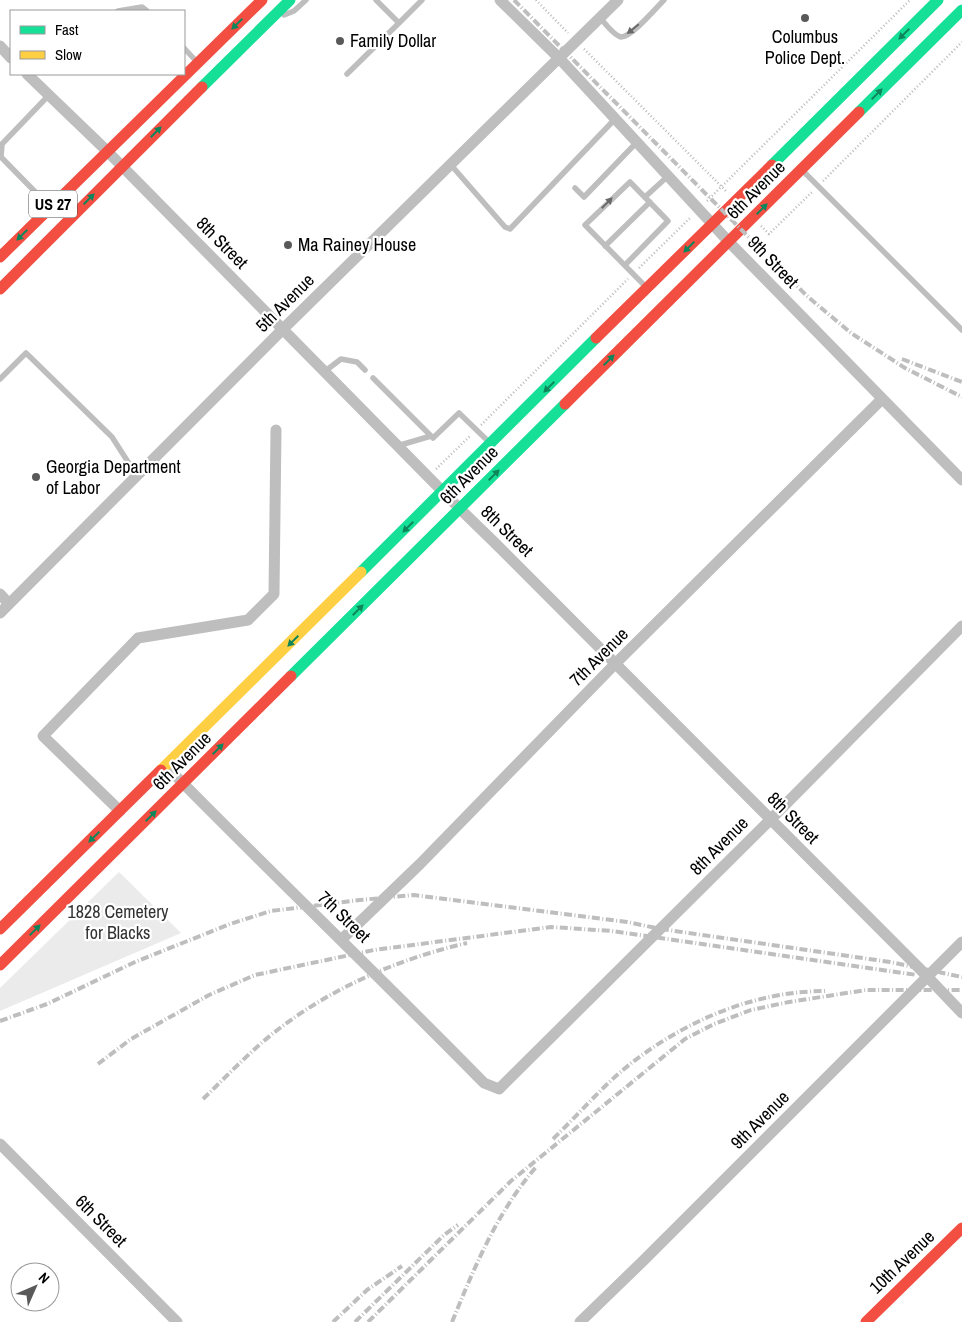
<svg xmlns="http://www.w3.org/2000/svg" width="962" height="1322" viewBox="0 0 962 1322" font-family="'Archivo Narrow',sans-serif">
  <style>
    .green { fill: #ebebeb }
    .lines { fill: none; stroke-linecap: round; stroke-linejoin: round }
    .path { stroke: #b9b9b9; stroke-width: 2.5; stroke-dasharray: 1 2.5; stroke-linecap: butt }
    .lane { stroke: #bebebe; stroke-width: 5.5 }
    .street { stroke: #bebebe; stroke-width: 11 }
    .fast { stroke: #16e098; stroke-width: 11 }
    .slow { stroke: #ffcf43; stroke-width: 11 }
    .jam { stroke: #f24e42; stroke-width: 11 }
    .rail { stroke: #bebebe; stroke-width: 4; stroke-dasharray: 8 2.5 1 2.5; stroke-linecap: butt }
    .oneway { fill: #0d865b }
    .oneway2 { fill: #686868 }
    .poi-dot { fill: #595959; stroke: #fff; stroke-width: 2 }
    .labels { text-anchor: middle; stroke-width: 4.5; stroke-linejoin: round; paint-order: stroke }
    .shield { fill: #fff; stroke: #4c4c4c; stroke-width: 1 }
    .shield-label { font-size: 16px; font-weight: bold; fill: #000 }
    .poi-label { font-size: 18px; fill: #000; stroke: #fff; text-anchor: start }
    .street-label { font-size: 18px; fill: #000; stroke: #fff }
    .park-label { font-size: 18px; fill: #323232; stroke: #fff }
  </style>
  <rect width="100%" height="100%" fill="#fff"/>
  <path class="green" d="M119 872 181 933 0 1011V988Z"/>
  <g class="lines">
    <path class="path" d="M536 0 568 33
      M584 49 727 192
      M823 181 962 42
      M707 201 910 0
      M761 226 769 234 812 192
      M639 268 690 218
      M481 425 628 279
      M436 469 470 436"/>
    <path class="lane" d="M376 0 399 23 422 0
      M118 11 142 7 147 11
      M284 15 294 11 306 0
      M600 18C605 23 614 36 621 37 632 37 656 8 664 0
      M184 48 196 61
      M347 74 399 23
      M49 95 2 144 1 157 49 206
      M451 165 505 227 510 229 615 119
      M803 171 962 330
      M575 188 584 197 637 142
      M645 197 668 176
      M605 246 650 202
      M625 265 668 221 630 182 585 225 646 287
      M324 372 341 359 357 362 365 370
      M373 378 433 438 459 413 490 443
      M0 379 26 353 112 437 137 476
      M397 446 431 436"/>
    <path class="street" d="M500 0 560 59 729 242 962 480
      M0 46 11 58
      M27 74 107 151 460 509 494 542 920 969 962 1013
      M0 594 9 604
      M0 613 282 330 618 0
      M166 766C271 873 379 976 484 1083L499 1089 770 820 962 626
      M120 811 43 736 138 638 248 620 274 594 276 430
      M341 940 420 864 615 664 882 399
      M0 1144 177 1322
      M580 1322 643 1261 962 942"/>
    <path class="fast" d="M202 87 290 0
      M859 112 962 10
      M772 165 938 0
      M361 572 596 338
      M291 676 565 404"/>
    <path class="slow" d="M161 770 361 572"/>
    <path class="jam" d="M0 257 262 0
      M0 289 202 87
      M596 338 772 165
      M565 404 859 112
      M0 929 161 770
      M0 965 291 676
      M866 1322 962 1228"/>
    <path class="rail" d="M514 0 807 296 851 333 905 368 962 397
      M902 359 962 382
      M0 1021 47 1004 135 962 230 924 271 911 360 900 414 895 627 922 661 929 890 962 962 977
      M98 1064 131 1039 209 995 255 975 374 950 551 927 612 931 917 975
      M203 1099C229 1074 255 1046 284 1025 338 985 402 958 467 943
      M553 1139C577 1116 599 1090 624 1069 680 1023 752 991 826 991
      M333 1322 367 1290 402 1266
      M355 1322 444 1235 458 1225
      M368 1322 511 1181 685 1039 714 1024 751 1010 789 1002 866 990H962
      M452 1322C475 1266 497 1212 537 1166"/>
  </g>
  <defs><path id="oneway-solid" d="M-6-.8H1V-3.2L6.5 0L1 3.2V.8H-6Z" transform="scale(1.25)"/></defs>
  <g class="oneway">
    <use href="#oneway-solid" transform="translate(237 24) rotate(136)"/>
    <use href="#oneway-solid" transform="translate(904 34) rotate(135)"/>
    <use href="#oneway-solid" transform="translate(877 94) rotate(-45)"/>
    <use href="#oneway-solid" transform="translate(156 132) rotate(-45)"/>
    <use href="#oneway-solid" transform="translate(89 199) rotate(-45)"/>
    <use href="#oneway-solid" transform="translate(762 209) rotate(-45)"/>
    <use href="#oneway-solid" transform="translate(22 235) rotate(135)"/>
    <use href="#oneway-solid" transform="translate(689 247) rotate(135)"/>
    <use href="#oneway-solid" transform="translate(609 360) rotate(-45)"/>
    <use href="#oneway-solid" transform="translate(549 387) rotate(135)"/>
    <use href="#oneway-solid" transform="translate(494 475) rotate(-45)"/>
    <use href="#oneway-solid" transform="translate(408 527) rotate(135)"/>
    <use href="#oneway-solid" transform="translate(358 610) rotate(-45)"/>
    <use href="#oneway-solid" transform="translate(293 641) rotate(135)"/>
    <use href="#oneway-solid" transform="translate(218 749) rotate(-45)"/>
    <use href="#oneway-solid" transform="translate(151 816) rotate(-45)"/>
    <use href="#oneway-solid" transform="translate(94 837) rotate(136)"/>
    <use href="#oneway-solid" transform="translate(35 930) rotate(-45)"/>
  </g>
  <g class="oneway2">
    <use href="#oneway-solid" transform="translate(633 29) rotate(141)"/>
    <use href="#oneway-solid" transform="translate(607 203) rotate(-45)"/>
  </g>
  <g class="poi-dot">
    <circle cx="805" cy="18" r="5"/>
    <circle cx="340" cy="41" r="5"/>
    <circle cx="288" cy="245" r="5"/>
    <circle cx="36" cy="477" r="5"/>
  </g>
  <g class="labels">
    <rect class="shield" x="29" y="190.5" width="48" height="27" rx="4"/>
    <g class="shield-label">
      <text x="53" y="210">US 27</text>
    </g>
    <g class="poi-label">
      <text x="805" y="43" text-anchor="middle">Columbus<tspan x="805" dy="21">Police Dept.</tspan></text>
      <text x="350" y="47">Family Dollar</text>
      <text x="298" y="251">Ma Rainey House</text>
      <text x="46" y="473">Georgia Department<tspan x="46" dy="21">of Labor</tspan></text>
    </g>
    <g class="street-label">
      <text transform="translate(756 190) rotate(-45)" y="6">6th Avenue</text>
      <text transform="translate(222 243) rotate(45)" y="6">8th Street</text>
      <text transform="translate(773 262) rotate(46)" y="6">9th Street</text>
      <text transform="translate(285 303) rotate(-45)" y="6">5th Avenue</text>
      <text transform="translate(469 475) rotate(-45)" y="6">6th Avenue</text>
      <text transform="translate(507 531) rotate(44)" y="6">8th Street</text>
      <text transform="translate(599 657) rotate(-45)" y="6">7th Avenue</text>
      <text transform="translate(182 761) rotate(-45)" y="6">6th Avenue</text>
      <text transform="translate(793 818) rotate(45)" y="6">8th Street</text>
      <text transform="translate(719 846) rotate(-45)" y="6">8th Avenue</text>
      <text transform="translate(344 917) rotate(44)" y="6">7th Street</text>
      <text transform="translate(760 1120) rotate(-45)" y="6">9th Avenue</text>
      <text transform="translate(101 1221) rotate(45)" y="6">6th Street</text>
      <text transform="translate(902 1262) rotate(-44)" y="6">10th Avenue</text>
    </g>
    <g class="park-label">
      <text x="118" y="918">1828 Cemetery<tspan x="118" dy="21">for Blacks</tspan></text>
    </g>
  </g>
  <rect x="10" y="10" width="175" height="65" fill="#ffffff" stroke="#999999"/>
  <rect x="20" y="26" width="25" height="8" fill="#16e098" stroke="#999999"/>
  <text x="55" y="35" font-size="15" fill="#000000">Fast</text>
  <rect x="20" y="51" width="25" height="8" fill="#ffcf43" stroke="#999999"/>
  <text x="55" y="60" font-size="15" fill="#000000">Slow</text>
  <g transform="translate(35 1287) rotate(45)"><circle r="24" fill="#ffffff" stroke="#999999"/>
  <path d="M0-4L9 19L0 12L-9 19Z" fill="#595959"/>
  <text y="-8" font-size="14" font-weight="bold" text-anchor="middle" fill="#000000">N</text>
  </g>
</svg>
